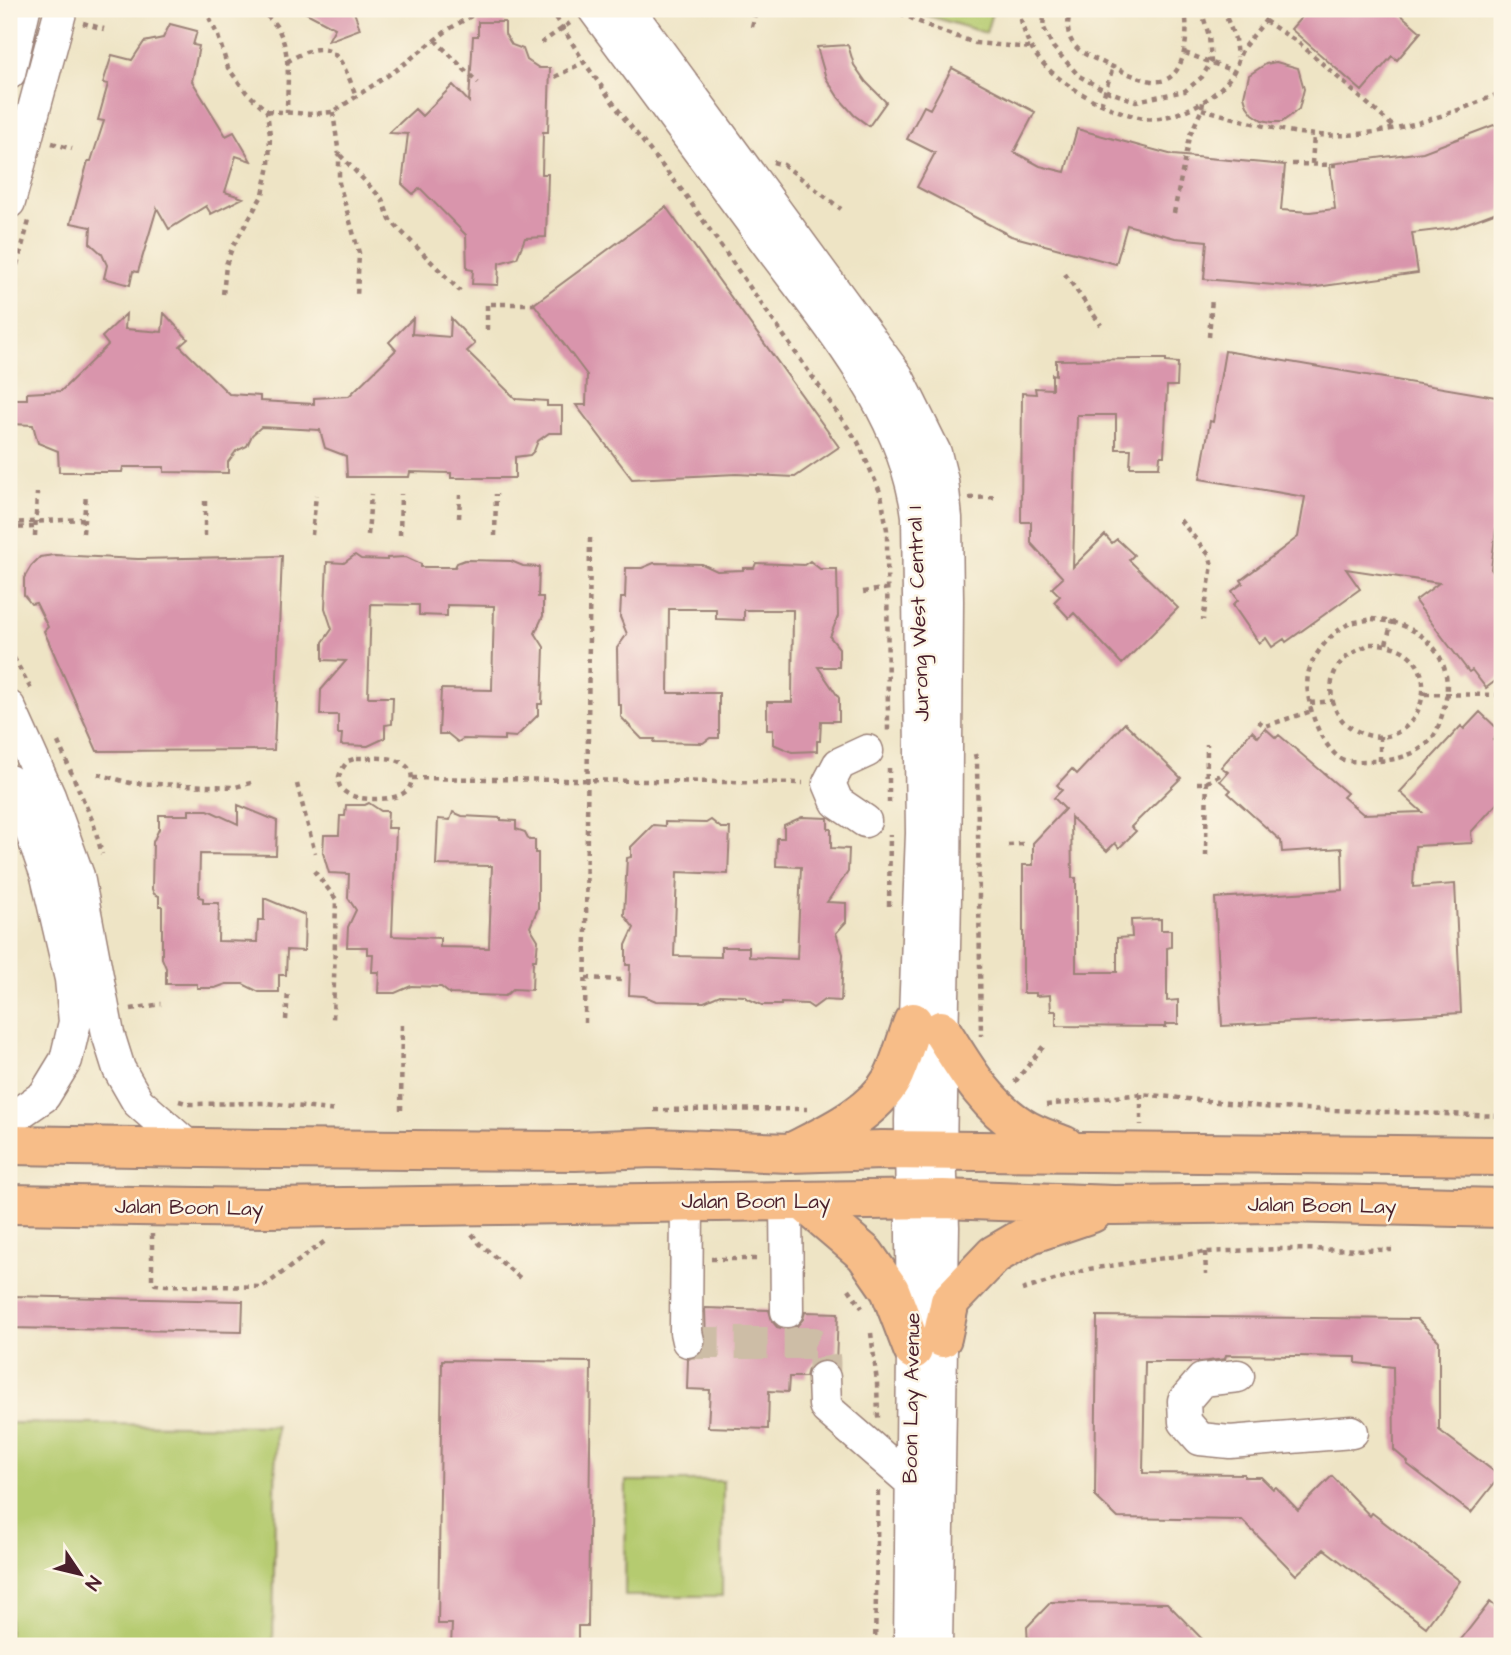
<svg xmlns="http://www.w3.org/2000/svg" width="1511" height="1655" viewBox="0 0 1511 1655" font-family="'Architects Daughter',sans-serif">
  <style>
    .green { fill: #b5cb70; stroke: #80754e; stroke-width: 2 }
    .building { fill: #d995ac }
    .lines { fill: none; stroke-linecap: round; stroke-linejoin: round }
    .minor-tunnel { stroke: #cdbda6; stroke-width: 32; stroke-dasharray: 32 16; stroke-linecap: butt }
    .minor-casing { stroke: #9c8278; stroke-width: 35 }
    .major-casing { stroke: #9c8278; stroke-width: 42 }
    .path { stroke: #9c8278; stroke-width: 4.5; stroke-dasharray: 5 5; stroke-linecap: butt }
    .minor { stroke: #fff; stroke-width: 32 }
    .major { stroke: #f7bd88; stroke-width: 38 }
    .labels { text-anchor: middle; stroke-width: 5; stroke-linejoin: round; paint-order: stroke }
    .street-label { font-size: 21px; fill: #4a1f2b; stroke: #fcf5e5 }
  </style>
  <rect width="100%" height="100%" fill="#fcf5e5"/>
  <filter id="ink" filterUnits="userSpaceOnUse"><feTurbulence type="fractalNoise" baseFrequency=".0143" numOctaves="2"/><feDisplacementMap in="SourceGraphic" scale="14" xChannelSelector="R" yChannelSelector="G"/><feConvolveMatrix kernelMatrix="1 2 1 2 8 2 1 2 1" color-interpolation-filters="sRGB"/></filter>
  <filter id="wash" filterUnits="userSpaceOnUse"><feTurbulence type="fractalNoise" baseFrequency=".00686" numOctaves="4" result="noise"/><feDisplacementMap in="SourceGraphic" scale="28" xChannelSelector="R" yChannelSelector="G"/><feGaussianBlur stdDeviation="1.57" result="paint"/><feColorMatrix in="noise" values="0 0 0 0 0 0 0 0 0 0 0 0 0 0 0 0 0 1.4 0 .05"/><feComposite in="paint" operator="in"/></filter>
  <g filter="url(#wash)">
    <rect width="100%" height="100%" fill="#eee4c5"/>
    <path class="green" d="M905 9H993L986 33Z
      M9 1423 276 1426 273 1646H9Z
      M626 1481H723L722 1596H625Z"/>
    <g id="blocks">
      <path class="building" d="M299 9H353L360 29 328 41 335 28Z
        M1309 9H1394L1421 32 1397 60 1392 56 1362 91 1291 29Z
        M478 22H505V34L512 45 523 49 527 60 539 68H550L548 132H543L542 174H548L546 237 525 238 517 258 499 263 498 285 472 284 473 270 467 269 466 235 420 188 413 194 402 184 408 134 389 133 415 109 422 116 453 85 469 102 473 36H478Z
        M170 24 197 31 193 45 199 46 192 81 226 136 234 132 251 161 236 156 225 192 243 198 211 214 206 206 169 229 157 208 138 272 133 271 130 285 104 278 107 265 102 254 90 243 91 227 71 223 88 161H91L104 121 98 120 108 84 103 83 112 55 132 60 144 42 163 38Z
        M848 45 854 65 866 82 886 102 869 126 854 115 838 97 826 78 817 47Z
        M1276 62 1298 68 1304 89 1299 109 1282 122H1272L1262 120 1253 114 1247 106 1244 96 1249 75 1266 64Z
        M952 68 1035 112 1014 152 1040 166 1065 172 1077 129 1173 155 1285 165 1281 210 1310 212 1335 209 1330 164 1423 152 1502 122V210L1454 228 1412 233 1418 273 1309 288 1204 279 1207 241 1175 238 1127 225 1116 264 1011 236 917 187 935 153 907 139 924 106 930 109Z
        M666 207 839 447 795 477 736 474 632 479 576 405H586L587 375 534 304Z
        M164 313 188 339 180 346 229 394 260 396V401L314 404V398L349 396 396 350 389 342 413 318 412 334 450 337 451 318 475 344 467 351 516 399 547 401V406H562V433H549L538 441 534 451 530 455 515 457V478H451V473L410 472 409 477H347L346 456 325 448 320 430 261 427 252 435 247 446 236 451 228 462V473L164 472V467H123L122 472H59L58 451 38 443 33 425 12 424 13 399H27V393L61 391 108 345 102 337 126 314 125 329 162 332Z
        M1225 351 1502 398V530L1496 529 1491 569 1502 584V676L1486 688 1472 670 1469 672 1415 601 1439 583 1346 569 1360 589 1286 642 1284 639 1272 647 1266 638 1259 643 1233 605 1238 600 1232 591 1243 583 1241 580 1298 537 1305 497 1200 479 1210 421 1213 422Z
        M1142 359H1166V362L1178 363 1177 386H1167L1164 456H1160L1159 467H1130L1131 449H1116V415H1077L1073 567 1105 535 1112 543 1117 539 1134 555 1129 560 1178 608 1122 664 1074 613 1069 618 1054 602 1060 596 1052 588 1063 578 1031 543V522H1021L1022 393 1036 394 1035 388 1052 389V374L1056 375V360Z
        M54 555 138 559 282 556 274 750 97 751 44 631 48 627 36 603 31 604 24 595V578L31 566 40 557Z
        M355 555 361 559 387 560V558L406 557 421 564V567H455L457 563 465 560 511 561 523 566 539 567 538 597H543V616L535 633 544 647 542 704H538V715L516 737 504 736V740L463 739 458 742 448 734H439L441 689 492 690 494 606 447 605V616L419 615V605L371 604 368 697H393L392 724 385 725V738L368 746 341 745 342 734H338V715H320L321 690 346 661 323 660V642L332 629 325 608 327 562 344 563Z
        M810 561 820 569H837L838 616 830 637 839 648V667H818L839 698V721H821L820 741H817V751L792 752 773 744V730H767V702H792L793 610H744V620L716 619V609H669L668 693H719V738H710L703 743 654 742 655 739H642L621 717V705H618L617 648 627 634 620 617 621 598H625L626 568H642L654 563 702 564 717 571 743 570V568H754L756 563 804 565Z
        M1480 712 1501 732 1493 740 1502 748V798L1471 832 1472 843 1415 846 1413 887 1455 884 1461 1013 1222 1026 1215 898 1343 890 1342 848 1282 852 1281 841 1228 793 1231 790 1220 781 1228 772 1221 767 1252 731 1258 737 1265 728 1276 738 1279 735 1347 793 1343 797 1363 814 1422 812 1400 792 1461 726 1464 729Z
        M1125 723 1181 778 1131 827 1136 831 1119 848 1115 843 1107 851 1071 817 1072 878H1076V972H1117V938L1132 937 1131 920 1161 919V930H1171V947L1167 948V1001L1178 1000V1024H1166V1027L1056 1026V1011H1051L1050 995 1036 996V993H1023V865H1033V843L1065 809 1054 798 1062 790 1057 785 1072 769 1077 774Z
        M369 803 381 811H388L387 828H396L392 936 440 938V947L489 948 492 866 436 865 438 819 450 820 453 812 462 816 501 818V820L516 821V829L525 832 529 840H535V853H538V908L530 927 538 940 536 960H533L532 990 513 989 505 996 450 994 441 987 411 986 395 993H378L379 972H372L373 954H367V947H347L348 927 356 910 348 898 349 874 329 873 323 853 324 835H339L340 816H345L346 805H365Z
        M238 805 277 821 276 855 200 854 199 897 203 898V903H219L218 941 257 942 258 920H264V898L305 915 304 951 287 950 286 975H279V992H259L243 984H226L215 988H197V984H166V968L162 958V906H159V896L154 894 152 889 153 842 159 829V815H189V810H208L238 824Z
        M802 817 828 818V829H831V848L849 849 848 872 827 902 846 903V922L836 933 843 954 841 1001 824 1000 813 1008 807 1004 781 1003V1005H762L746 998V996L720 995 704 1002 656 1001 644 996 629 995 630 965H626V945L634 928 624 915 627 858 631 857V847L653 825 665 826V822L706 823 711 820 721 828H730L728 874 677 872 674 956 721 957V947H749V957L797 959 801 867 776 866 777 838H784V825Z
        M9 1296 243 1301 242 1332 9 1328Z
        M705 1308 769 1310 772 1321 777 1327 786 1329 797 1326 803 1319 805 1312 838 1313 836 1364 824 1360 815 1362 808 1369 806 1377H789L788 1392 769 1391 768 1429 708 1427 710 1390 687 1389 688 1359 700 1355 706 1346Z
        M1097 1316 1417 1319 1439 1341V1430L1500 1476 1471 1513 1407 1464 1408 1462 1394 1450 1393 1367 1356 1363V1357L1226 1355 1225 1359 1200 1362H1145L1143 1473 1244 1474V1477H1261L1273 1489 1276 1487 1298 1510 1332 1476 1370 1516 1372 1513 1460 1581 1426 1627 1324 1549 1296 1575 1242 1520 1118 1518 1095 1496Z
        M442 1360 591 1362 588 1626H578V1646H451L452 1624H438Z
        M1051 1602 1167 1603 1209 1646H1028L1027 1627Z
        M1490 1602 1502 1612V1646H1456Z"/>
    </g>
  </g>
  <g filter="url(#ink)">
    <use href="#blocks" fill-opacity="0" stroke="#9c8278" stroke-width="2"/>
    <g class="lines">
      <path class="minor-tunnel" d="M688 1341 693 1343H814C828 1350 824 1364 824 1378"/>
      <defs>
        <path id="minor" d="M594 9C651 86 708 163 765 240 827 324 904 409 918 516L922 833 911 1120 913 1350 910 1646
          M628 9 897 376 935 453 942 481 946 518 947 601 945 896 940 1151 943 1227 936 1646
          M9 73 24 9
          M9 202 61 9
          M9 707 49 796 78 876 108 1034 119 1069 138 1102 191 1149
          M9 781 23 808 47 876 71 979 75 1022 66 1060 44 1096 9 1120
          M865 821 837 802 829 783 839 764 867 751
          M786 1201 787 1311
          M687 1202 686 1332 688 1341
          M1238 1376 1202 1380 1184 1401 1185 1422 1200 1439 1230 1442 1352 1432
          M824 1378 825 1405 827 1409 910 1481"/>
        <path id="major" d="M941 1030C964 1066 984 1103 1020 1126 1033 1135 1050 1140 1065 1146
          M9 1145 270 1149 575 1151 653 1148 791 1153 882 1150 1502 1156
          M796 1150C829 1133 873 1113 892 1079 901 1062 906 1040 913 1022
          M803 1201 865 1254 890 1290 913 1350
          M9 1204 268 1208 943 1199 1114 1205 1281 1203 1502 1208
          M942 1338 950 1301 994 1255 1030 1234 1092 1213"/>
      </defs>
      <use href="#minor" class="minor-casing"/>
      <use href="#major" class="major-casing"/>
      <path class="path" d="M205 9 218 36 228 68 246 92 267 111 270 135 269 166 263 194 232 248 226 265 223 295
        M259 9C265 15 274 21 278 29 292 54 287 86 287 113
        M551 9 584 62 624 118 684 193 858 442 881 494 887 530 888 735
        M891 9 935 29 975 43 1032 48
        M1019 9C1021 23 1026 41 1035 54 1057 84 1106 111 1143 118 1162 121 1188 111 1204 101 1215 94 1228 83 1234 71 1238 62 1239 55 1244 47 1254 34 1265 22 1274 9
        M1045 9 1043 26 1053 47 1079 76 1104 90 1136 101 1185 91 1202 77 1211 62 1209 36 1201 9
        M1071 9C1068 19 1066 30 1071 40 1077 53 1094 58 1106 64 1120 70 1136 78 1152 81 1184 86 1188 40 1186 19L1176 9
        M1223 9 1235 39 1237 57
        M1265 21 1299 43 1395 128
        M83 23 104 29
        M752 27 756 9
        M435 40 478 83
        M541 43 573 21
        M1185 53 1234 71
        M287 62C332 33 341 56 356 96
        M555 77 584 62
        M1101 104 1113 67
        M1202 109C1239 119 1278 132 1317 135 1377 139 1448 117 1502 92
        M267 111 310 114 333 112 396 70 449 29 483 9
        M333 112 339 155V183L359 253 357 297
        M52 143 72 149
        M340 155 382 199 390 220 460 291
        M773 162 784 165 841 209
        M1292 164 1336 165
        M1312 164 1314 135
        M1174 213 1189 137 1202 109 1203 102
        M1065 274 1101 325
        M9 294 29 221
        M487 330V304H534
        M1209 337 1212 298
        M9 357 18 360
        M969 498 999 497
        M459 518 460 495
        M1180 520 1209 555 1212 565 1203 620
        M9 523 84 519
        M9 528 35 527
        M83 533 86 494
        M312 535 316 495
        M368 535 371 494
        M400 535 401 494
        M35 536 37 493
        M205 536V497
        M495 536 496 494
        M863 592 890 588
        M1372 619C1424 623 1459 658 1443 712 1441 718 1439 726 1436 732 1425 754 1393 762 1371 761 1363 761 1352 762 1344 760 1335 757 1327 745 1322 737 1313 721 1305 694 1308 675 1311 656 1333 630 1351 623 1357 621 1365 621 1372 619Z
        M1370 644C1462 642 1421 773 1350 727 1331 715 1325 683 1339 665 1347 654 1359 650 1370 644Z
        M1386 644 1392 621
        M9 649 32 691
        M1425 694 1502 695
        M1310 703 1333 701
        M1258 721 1265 726 1312 711
        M1380 736V762
        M58 742 93 822 102 854
        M975 754 977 763 981 1036
        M357 758C376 759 400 753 411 772 416 796 392 799 374 799 348 799 325 788 348 761Z
        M889 768V808
        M98 774 130 783 235 787 255 782
        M412 778 803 783
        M1197 783H1206L1222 774
        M297 784 315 853
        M1008 845 1023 844
        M1206 856 1207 744
        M314 871 336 899 333 1021
        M889 906 890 834
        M586 978 621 980
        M131 1009 161 1004
        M286 1020 288 991
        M585 1023 590 537
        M1015 1082 1046 1043
        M1141 1094V1125
        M179 1101 189 1104 267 1103 338 1111
        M1046 1105 1141 1094 1274 1108 1502 1116
        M401 1110 402 1021
        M654 1110 807 1109
        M152 1234V1280L155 1284 166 1285 263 1287 328 1239
        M472 1234 480 1244 520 1278
        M1205 1252 1206 1274
        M711 1259H761
        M849 1289 862 1308
        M1022 1290 1089 1269 1205 1252 1280 1249 1392 1250
        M871 1333 877 1382 878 1418
        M875 1646 878 1490"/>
      <use href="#minor" class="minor"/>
      <use href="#major" class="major"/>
    </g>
  </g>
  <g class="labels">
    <g class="street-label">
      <text transform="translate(918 614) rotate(-92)" y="7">Jurong West Central 1</text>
      <text x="756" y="1208">Jalan Boon Lay</text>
      <text transform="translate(1322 1205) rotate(1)" y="7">Jalan Boon Lay</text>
      <text transform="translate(189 1207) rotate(1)" y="7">Jalan Boon Lay</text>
      <text transform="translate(911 1398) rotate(-89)" y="7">Boon Lay Avenue</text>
    </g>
  </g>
  <rect width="1511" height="1655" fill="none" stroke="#fcf5e5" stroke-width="35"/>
  <g transform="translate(80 1574) rotate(125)" stroke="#fcf5e5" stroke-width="5" paint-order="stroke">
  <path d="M0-5L12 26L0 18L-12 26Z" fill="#4a1f2b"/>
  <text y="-10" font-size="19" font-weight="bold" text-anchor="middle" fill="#4a1f2b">N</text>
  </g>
</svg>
